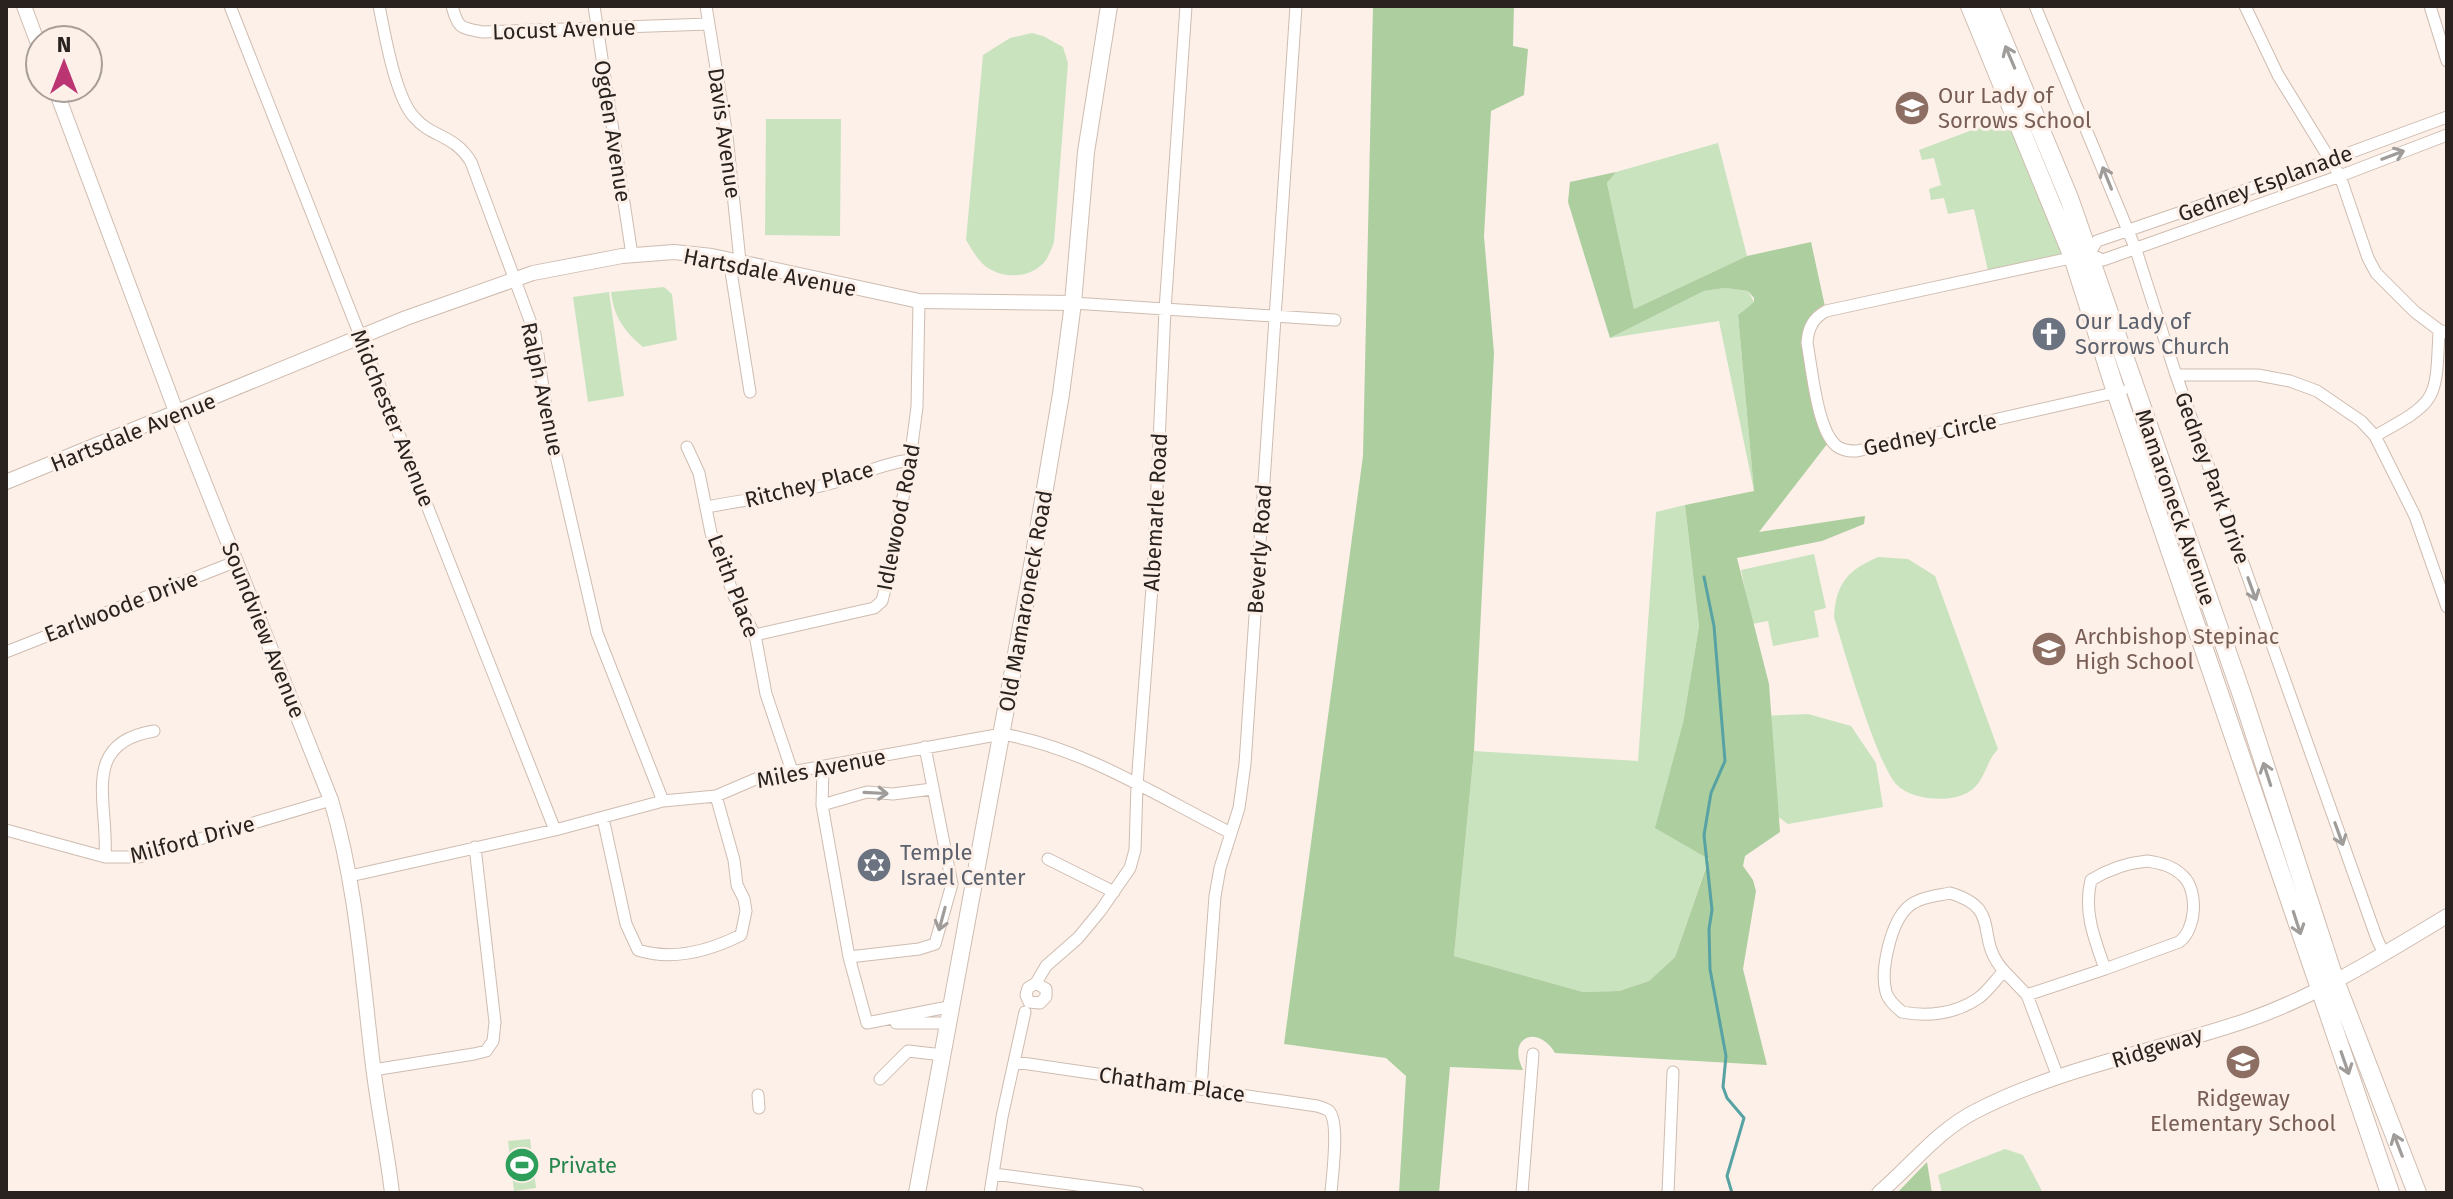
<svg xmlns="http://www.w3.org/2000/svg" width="2453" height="1199" viewBox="0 0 2453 1199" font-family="'Fira Sans',sans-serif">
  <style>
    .green { fill: #c9e3be }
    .forest { fill: #adce9f }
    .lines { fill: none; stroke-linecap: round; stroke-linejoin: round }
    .stream { stroke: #57a2a2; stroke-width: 3 }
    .minor-casing { stroke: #cfbcb0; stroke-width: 13 }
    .tertiary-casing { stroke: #cfbcb0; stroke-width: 16 }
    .secondary-casing { stroke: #cfbcb0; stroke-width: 18 }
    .primary-casing { stroke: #cfbcb0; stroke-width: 20 }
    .minor { stroke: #fff; stroke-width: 11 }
    .tertiary { stroke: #fff; stroke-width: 14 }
    .secondary { stroke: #fff; stroke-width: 16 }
    .primary { stroke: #fff; stroke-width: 18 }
    .oneway { stroke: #9f9c9a }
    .labels { text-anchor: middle; stroke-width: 6; stroke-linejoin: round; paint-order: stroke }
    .street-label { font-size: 22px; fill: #29221e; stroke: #fcf0e9 }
    .education-label { font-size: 22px; fill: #785e54; stroke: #fcf0e9; text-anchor: start }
    .worship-label { font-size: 22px; fill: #5b616d; stroke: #fcf0e9; text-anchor: start }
    .leisure-label { font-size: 22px; fill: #27864d; stroke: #fcf0e9; text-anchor: start }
  </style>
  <rect width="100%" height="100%" fill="#fcf0e9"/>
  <path class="green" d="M1032 33 1043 36 1063 47 1068 63 1054 242C1052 248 1049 255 1046 260 1032 279 1002 280 984 265 977 259 971 248 966 240L983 55 1010 38Z
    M2015 114 2073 257 1989 275 1974 209 1948 214 1944 198 1931 200 1929 189 1941 185 1934 158 1922 160 1919 150Z
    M766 119H841L840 236 765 235Z
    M1718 143 1747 256 1634 309 1607 183 1616 172Z
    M664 287 672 294 677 340 643 347C624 331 614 317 611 292Z
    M1725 288 1748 291 1754 302 1738 315 1754 491 1719 321 1610 338 1704 291Z
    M609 292 624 396 588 402 573 297Z
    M1685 505 1699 626 1683 723 1709 858 1675 957 1649 981 1619 991 1583 992 1454 956 1474 751 1638 761 1656 512Z
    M1814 554 1826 608 1814 611 1819 637 1773 646 1768 621 1752 624 1741 570Z
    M1878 557 1908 559 1935 576 1998 749C1985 762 1985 784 1967 793 1948 803 1912 800 1897 785 1878 767 1843 647 1834 617 1836 583 1848 570 1878 557Z
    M1808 714 1851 726 1876 763 1883 807 1788 824 1774 814 1761 716Z
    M530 1139 536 1188 514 1191 508 1141Z
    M2005 1149 2023 1155 2043 1193H1942L1938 1175Z"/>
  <path class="forest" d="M1373 6H1514L1513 46 1528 49 1524 95 1491 111 1484 236 1494 353 1474 751 1454 956 1583 992 1619 991 1649 981 1675 957 1709 859 1655 828 1683 723 1699 626 1685 505 1754 491 1738 315 1754 302V298L1748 291 1725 288 1704 291 1610 338 1568 202 1570 182 1616 172 1607 183 1634 309 1747 256 1811 242 1826 311 1807 334 1831 439 1759 532 1865 516 1864 524 1822 541 1737 558 1769 684 1780 832 1745 856 1743 866 1753 880 1756 891 1743 969 1767 1065 1555 1053C1539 1025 1506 1035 1523 1070L1450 1067 1439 1193H1399L1406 1076 1386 1058 1284 1044 1363 456Z
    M1927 1162 1932 1193H1897Z"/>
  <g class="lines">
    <path class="stream" d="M1704 577 1714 626 1725 761 1711 793 1704 835 1712 910 1709 929 1710 969 1726 1056 1723 1087 1727 1098 1744 1118 1727 1176 1732 1193"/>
    <defs>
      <path id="minor" d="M230 6 555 830
        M379 6C385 35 395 96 414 117 432 138 454 134 471 162L535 334 548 421 597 633 663 801
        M452 6C458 29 461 28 483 32L709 24
        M594 6 632 255
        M706 6 727 136 740 261
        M2035 6 2136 250 2176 375 2377 939 2384 954
        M2245 6 2278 75 2340 176 2368 258 2376 273 2415 312 2439 330 2447 333
        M2430 6 2447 61
        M2089 254 2097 241 2278 179 2447 117
        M729 259 750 392
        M1073 303 1335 320
        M2176 375H2258L2290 381 2317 391 2361 421 2375 436 2415 516 2447 607
        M2122 391 1857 451C1850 451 1844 451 1838 447 1817 433 1812 368 1807 343 1808 328 1813 318 1826 311L2089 254 2103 260 2340 176 2447 135
        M2375 436C2438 401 2436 402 2439 330
        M687 447 699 473 711 533 734 596 755 635 766 694 792 771
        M707 507C749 499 791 494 832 483 858 476 883 463 910 460
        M755 635 874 608 882 601 888 577 910 460 917 407 919 301
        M6 652 237 561
        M823 768 822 805 849 957 919 949 935 944 952 884 925 747
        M822 805 867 792 893 794 932 789
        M603 818 626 924 638 950C672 961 709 951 741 935L746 911 744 899 737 885 734 860 716 796
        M6 830 105 857H139L331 800
        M105 857C109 803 79 743 154 731
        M1048 859 1114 892
        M2147 861C2161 863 2173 866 2183 876 2199 891 2196 930 2179 942L2105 969C2095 940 2083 912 2091 880 2109 869 2126 863 2147 861Z
        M350 876 555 830 663 801 716 796 758 778 1002 734C1084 748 1157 796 1231 833
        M1950 893C2004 909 1973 937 2004 971 1996 979 1987 993 1977 999 1955 1014 1926 1017 1902 1012 1895 1006 1888 1000 1886 992 1880 970 1891 922 1908 907 1919 897 1936 896 1950 893Z
        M849 957 867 1023
        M2004 971 2027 995 2058 1077
        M1036 983 1046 989V997L1040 1003 1029 1002 1026 995 1028 988 1036 983 1046 966 1078 938 1101 910 1130 868 1135 850 1137 785 1153 574 1165 310 1186 6
        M2027 995 2105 969
        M867 1023 953 1006
        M896 1023H949
        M1015 1062 1317 1106C1320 1107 1327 1109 1329 1111 1340 1122 1332 1177 1331 1193
        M373 1070 474 1054 486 1051 493 1041 495 1022 475 847
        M880 1079 908 1051 943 1055
        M1201 1088 1215 896 1220 868 1239 808 1245 764 1296 6
        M758 1095 759 1108
        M994 1174 1138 1193
        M990 1193 1002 1117 1025 1012
        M1522 1193 1533 1054
        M1668 1193 1673 1072"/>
      <path id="tertiary" d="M24 6 40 49
        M55 88 177 414 331 800C357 887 362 976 373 1066 378 1108 387 1150 392 1193
        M6 482 406 318 533 273 622 256 674 252 712 256 919 301 1073 303
        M1879 1193C1912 1165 1937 1131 1976 1111 2061 1067 2158 1051 2248 1020 2319 995 2382 955 2447 916"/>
      <path id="secondary" d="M917 1193 1029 583 1061 394 1073 303 1086 152 1109 6"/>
      <path id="primary" d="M1970 6 2073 257 2116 392 2390 1193
        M1989 6 2069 198 2243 698 2335 981 2417 1193"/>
    </defs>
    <use href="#minor" class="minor-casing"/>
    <use href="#tertiary" class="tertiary-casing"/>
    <use href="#secondary" class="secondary-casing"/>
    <use href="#primary" class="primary-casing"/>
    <use href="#minor" class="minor"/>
    <use href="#tertiary" class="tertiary"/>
    <use href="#secondary" class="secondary"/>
    <use href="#primary" class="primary"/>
  </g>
  <defs><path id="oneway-shaft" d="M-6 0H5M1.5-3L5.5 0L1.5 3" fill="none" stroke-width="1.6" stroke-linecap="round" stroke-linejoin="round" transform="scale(2)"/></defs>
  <g class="oneway">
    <use href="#oneway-shaft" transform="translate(2010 57) rotate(-113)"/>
    <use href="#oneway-shaft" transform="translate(2393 155) rotate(-21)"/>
    <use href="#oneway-shaft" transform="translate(2107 178) rotate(-112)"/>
    <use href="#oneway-shaft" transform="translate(2252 589) rotate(70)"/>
    <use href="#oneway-shaft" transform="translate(2267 774) rotate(-108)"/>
    <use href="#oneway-shaft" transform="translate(876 793) rotate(3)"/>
    <use href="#oneway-shaft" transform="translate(2339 834) rotate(70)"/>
    <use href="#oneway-shaft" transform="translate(942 919) rotate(105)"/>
    <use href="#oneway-shaft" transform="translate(2297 923) rotate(72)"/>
    <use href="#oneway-shaft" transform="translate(2345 1063) rotate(71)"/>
    <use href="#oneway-shaft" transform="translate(2398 1145) rotate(-111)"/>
  </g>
  <defs>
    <symbol id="school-disc" viewBox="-11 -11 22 22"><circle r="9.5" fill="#8d6e63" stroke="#fcf0e9"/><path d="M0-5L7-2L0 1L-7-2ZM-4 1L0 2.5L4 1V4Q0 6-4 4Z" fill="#fff"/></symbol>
    <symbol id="church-disc" viewBox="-11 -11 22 22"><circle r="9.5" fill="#6b7280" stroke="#fcf0e9"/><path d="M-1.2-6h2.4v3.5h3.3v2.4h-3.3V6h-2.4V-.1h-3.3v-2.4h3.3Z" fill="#fff"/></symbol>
    <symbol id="synagogue-disc" viewBox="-11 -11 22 22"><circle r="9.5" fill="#6b7280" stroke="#fcf0e9"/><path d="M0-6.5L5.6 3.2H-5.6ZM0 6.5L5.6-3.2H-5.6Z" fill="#fff"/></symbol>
    <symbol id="stadium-disc" viewBox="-11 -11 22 22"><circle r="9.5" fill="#2e9e5b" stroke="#fcf0e9"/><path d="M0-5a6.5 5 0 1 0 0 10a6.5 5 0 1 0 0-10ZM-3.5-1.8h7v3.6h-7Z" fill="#fff"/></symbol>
  </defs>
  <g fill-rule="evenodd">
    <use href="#school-disc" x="1892" y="88" width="40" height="40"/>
    <use href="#church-disc" x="2029" y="314" width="40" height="40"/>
    <use href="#school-disc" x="2029" y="629" width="40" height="40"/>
    <use href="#synagogue-disc" x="854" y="845" width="40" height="40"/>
    <use href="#school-disc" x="2223" y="1042" width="40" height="40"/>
    <use href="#stadium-disc" x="502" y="1145" width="40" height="40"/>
  </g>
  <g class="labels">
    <g class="street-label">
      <text transform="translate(564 29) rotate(-2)" y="8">Locust Avenue</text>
      <text transform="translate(613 131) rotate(81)" y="8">Ogden Avenue</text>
      <text transform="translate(725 133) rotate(82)" y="8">Davis Avenue</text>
      <text transform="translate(2265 183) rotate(-20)" y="8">Gedney Esplanade</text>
      <text transform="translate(770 272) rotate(11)" y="8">Hartsdale Avenue</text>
      <text transform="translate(543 389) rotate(78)" y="8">Ralph Avenue</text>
      <text transform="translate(393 418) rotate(68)" y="8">Midchester Avenue</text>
      <text transform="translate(133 432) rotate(-22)" y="8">Hartsdale Avenue</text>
      <text transform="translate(1930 434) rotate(-12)" y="8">Gedney Circle</text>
      <text transform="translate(2213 478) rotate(70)" y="8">Gedney Park Drive</text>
      <text transform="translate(809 484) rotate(-14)" y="8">Ritchey Place</text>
      <text transform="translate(2176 507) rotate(71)" y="8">Mamaroneck Avenue</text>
      <text transform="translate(1155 512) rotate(-87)" y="8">Albemarle Road</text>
      <text transform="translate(898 517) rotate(-79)" y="8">Idlewood Road</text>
      <text transform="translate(1259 549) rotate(-86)" y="8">Beverly Road</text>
      <text transform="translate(734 586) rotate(69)" y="8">Leith Place</text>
      <text transform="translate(1025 601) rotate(-80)" y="8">Old Mamaroneck Road</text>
      <text transform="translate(121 606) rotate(-21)" y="8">Earlwoode Drive</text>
      <text transform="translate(264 630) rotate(68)" y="8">Soundview Avenue</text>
      <text transform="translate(821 768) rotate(-11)" y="8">Miles Avenue</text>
      <text transform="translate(192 839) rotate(-15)" y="8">Milford Drive</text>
      <text transform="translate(2157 1047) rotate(-17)" y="8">Ridgeway</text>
      <text transform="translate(1172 1084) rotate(8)" y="8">Chatham Place</text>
    </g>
    <g class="education-label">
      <text x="1938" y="103">Our Lady of<tspan x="1938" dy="25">Sorrows School</tspan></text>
      <text x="2075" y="644">Archbishop Stepinac<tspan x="2075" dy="25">High School</tspan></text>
      <text x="2243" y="1106" text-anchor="middle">Ridgeway<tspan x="2243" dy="25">Elementary School</tspan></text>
    </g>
    <g class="worship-label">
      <text x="2075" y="329">Our Lady of<tspan x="2075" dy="25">Sorrows Church</tspan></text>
      <text x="900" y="860">Temple<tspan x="900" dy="25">Israel Center</tspan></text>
    </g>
    <g class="leisure-label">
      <text x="548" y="1173">Private</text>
    </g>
  </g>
  <rect width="2453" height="1199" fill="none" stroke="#29221e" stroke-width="16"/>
  <g transform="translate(64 64)"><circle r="38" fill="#fcf0e9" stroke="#a89e98" stroke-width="2"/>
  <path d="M0-6L14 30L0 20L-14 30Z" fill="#bc3573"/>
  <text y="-12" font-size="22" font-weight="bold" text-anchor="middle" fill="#29221e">N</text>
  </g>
</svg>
